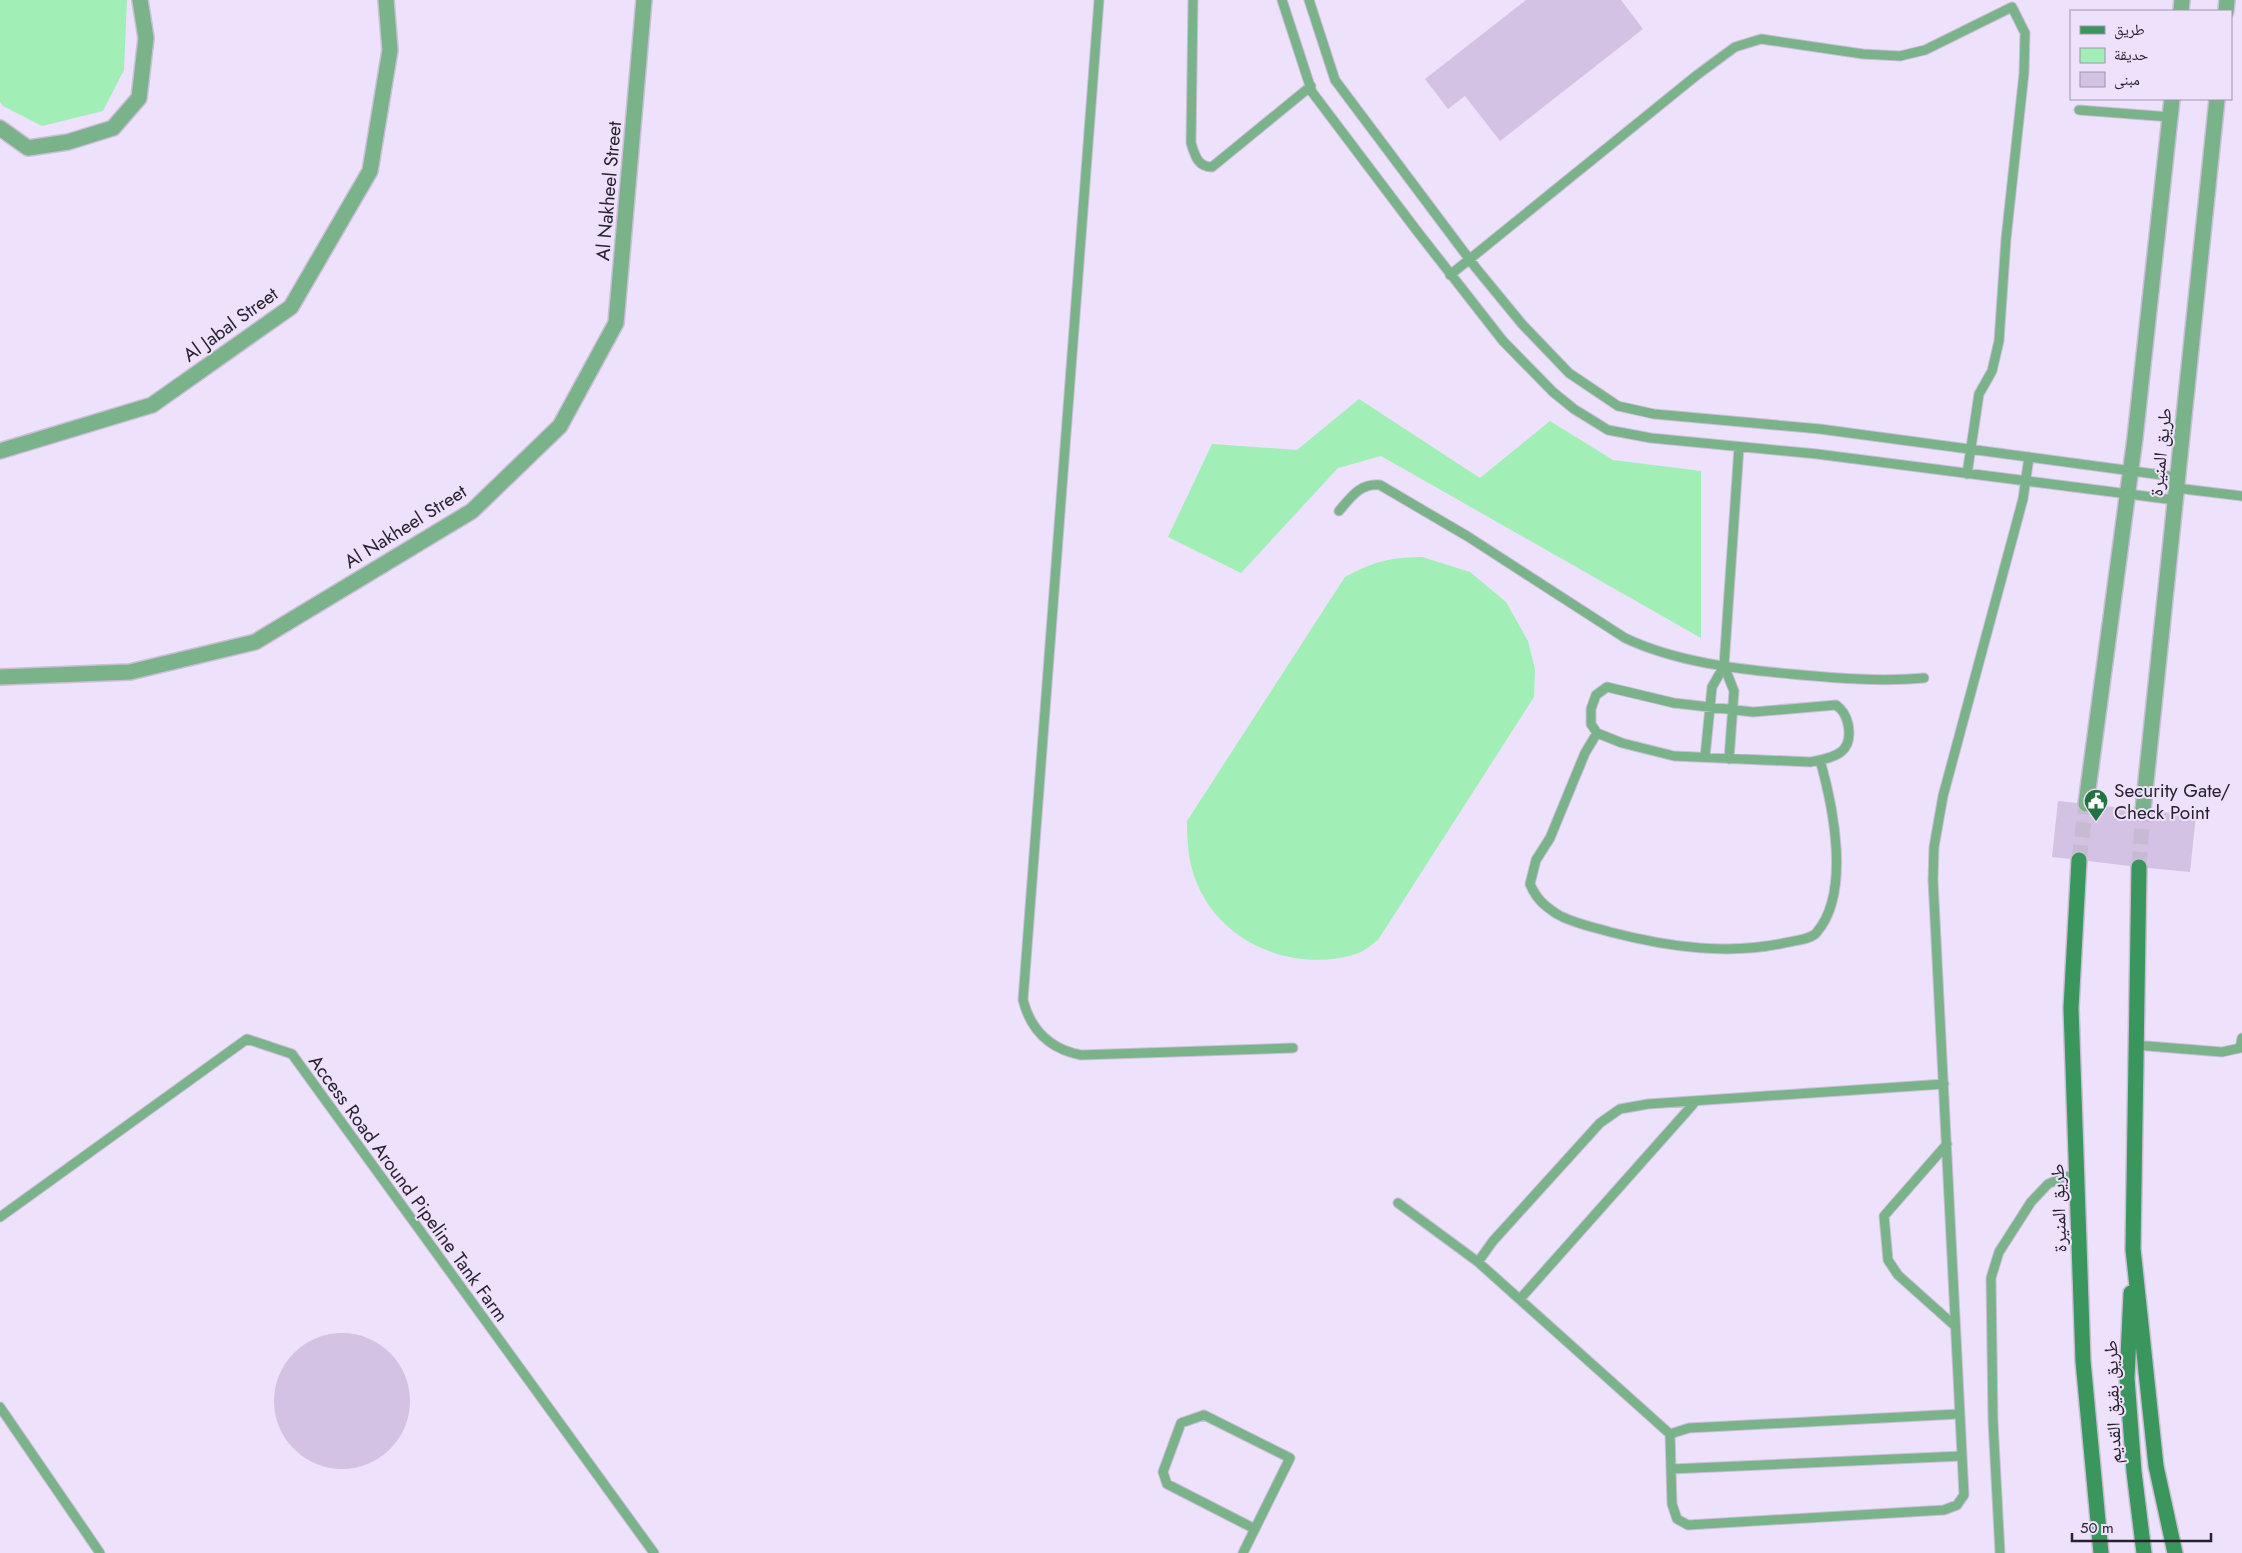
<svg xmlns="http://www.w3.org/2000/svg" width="2242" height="1553" viewBox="0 0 2242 1553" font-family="Jost,'Noto Naskh Arabic',sans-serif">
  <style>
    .green { fill: #a1eeb7 }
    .building { fill: #d3c2e4 }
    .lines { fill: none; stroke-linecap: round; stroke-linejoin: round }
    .secondary-tunnel { stroke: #c6bbd3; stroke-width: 15; stroke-dasharray: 15 8; stroke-linecap: butt }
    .service-casing { stroke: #cabfd7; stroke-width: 11 }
    .minor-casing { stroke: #cabfd7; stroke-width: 18 }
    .tertiary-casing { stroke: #cabfd7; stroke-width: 18 }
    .secondary-casing { stroke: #cabfd7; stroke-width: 18 }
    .service { stroke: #7ab28a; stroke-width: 9 }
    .minor { stroke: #7ab28a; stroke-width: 15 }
    .tertiary { stroke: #7ab28a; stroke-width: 15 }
    .secondary { stroke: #3a965c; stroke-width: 15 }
    .labels { text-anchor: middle; stroke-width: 4; stroke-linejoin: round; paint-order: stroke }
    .street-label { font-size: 19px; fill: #28222e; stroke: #eee1fc }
    .poi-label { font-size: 19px; fill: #28222e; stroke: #eee1fc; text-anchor: start }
  </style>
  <rect width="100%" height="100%" fill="#eee1fc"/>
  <path class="green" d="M0 0H127L124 70 103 111 42 126 3 106 0 102Z
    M1359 399 1480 478 1550 421 1613 460 1701 471V638L1381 456 1338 468 1241 573 1168 537 1212 444 1297 450Z
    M1422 557 1470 572 1506 602 1528 641 1535 669 1534 697 1378 940C1372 944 1366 950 1359 953 1301 973 1229 948 1201 892 1189 870 1187 846 1187 821L1345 577C1375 561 1388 558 1422 557Z"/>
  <path class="building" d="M1526 0H1621L1643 29 1500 141 1465 96 1448 109 1425 79Z
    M2058 801 2077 803 2080 811 2085 813 2093 810 2095 805 2134 809 2135 814 2142 819 2147 818 2152 811 2196 815 2190 872 2148 868 2147 862 2140 858 2134 859 2130 866 2088 861 2087 855 2080 851 2074 852 2070 859 2052 857Z
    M274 1401a68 68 0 1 1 136 0a68 68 0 1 1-136 0Z"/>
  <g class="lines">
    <path class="secondary-tunnel" d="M2079 860 2086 804
      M2139 867 2143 810"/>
    <defs>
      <path id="service" d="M1099 0 1023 1000C1031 1031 1050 1049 1081 1055L1293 1048
        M1193 0 1191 143C1195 156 1198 167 1212 167L1311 86
        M1282 0 1312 92 1417 231 1503 341 1553 392 1574 409 1608 430 1651 438 1817 454 2175 500
        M1309 0 1335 80 1476 268 1522 324 1569 373 1618 406 1654 414 1820 429 2177 477
        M2079 110 2170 117
        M1450 275 1697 75 1735 47 1761 39 1863 54 1900 56 1925 50 2012 7 2025 33 2024 73 2006 239 1999 341 1992 371 1979 394 1967 474
        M2176 488 2242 496
        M1339 511C1351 497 1360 483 1380 485L1467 536 1625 638C1676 662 1736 669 1791 674 1836 678 1879 682 1924 678
        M1607 687 1674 703 1753 712 1836 705C1843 710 1846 715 1848 724 1854 754 1834 757 1811 762L1674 756 1622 743 1597 733 1591 724V709L1596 695Z
        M1597 733 1585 753 1550 838 1536 860 1530 884C1536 898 1543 905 1557 914 1572 923 1593 927 1610 932 1668 947 1730 956 1789 942 1798 940 1812 939 1817 932 1851 892 1833 806 1820 760
        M1705 757 1712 687 1724 666
        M1729 759 1734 691 1724 666 1739 447
        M2135 1045 2222 1052 2240 1048 2242 1038
        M1947 1144 1884 1216 1888 1260 1898 1275 1955 1326
        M1398 1203 1478 1262 1670 1434
        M0 1217 247 1039 292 1054 654 1553
        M1478 1262 1493 1241 1600 1123 1620 1109 1648 1104 1944 1084
        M1520 1299 1696 1101
        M0 1407 100 1553
        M1670 1434 1672 1504 1677 1519 1688 1525 1944 1510 1957 1505 1964 1495 1933 880 1934 847 1943 796 2023 499 2029 457
        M1670 1434 1689 1428 1959 1414
        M1671 1469 1962 1456
        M1243 1553 1290 1458 1204 1415 1181 1423 1163 1472 1167 1484 1255 1529
        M2000 1553 1993 1421 1991 1278 1999 1252 2031 1202 2048 1184 2064 1177 2076 1175"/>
      <path id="minor" d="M0 128 28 148 68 142 113 128 139 98 146 38 140 0
        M0 451 152 405 291 307 370 171 390 50 386 0
        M0 677 130 672 255 642 472 511 560 426 616 323 644 0"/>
      <path id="tertiary" d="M2181 11 2182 0
        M2226 11 2227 0
        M2086 804 2135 438 2172 99
        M2143 810 2217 99"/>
      <path id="secondary" d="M2079 860 2071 1008 2083 1361 2101 1553
        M2139 867 2133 1249 2156 1466 2175 1553
        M2131 1293 2127 1378 2134 1472 2144 1553"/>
    </defs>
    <use href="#service" class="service-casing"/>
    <use href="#minor" class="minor-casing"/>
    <use href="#tertiary" class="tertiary-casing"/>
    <use href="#secondary" class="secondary-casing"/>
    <use href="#service" class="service"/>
    <use href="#minor" class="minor"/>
    <use href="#tertiary" class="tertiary"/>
    <use href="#secondary" class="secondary"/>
  </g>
  <defs>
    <symbol id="civic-pin" viewBox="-11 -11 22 30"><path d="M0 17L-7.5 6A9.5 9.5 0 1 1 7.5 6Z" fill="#237242" stroke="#eee1fc"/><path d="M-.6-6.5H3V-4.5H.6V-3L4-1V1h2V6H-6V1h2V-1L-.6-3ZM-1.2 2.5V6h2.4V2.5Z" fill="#fff"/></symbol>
  </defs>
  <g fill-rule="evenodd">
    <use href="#civic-pin" x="2082" y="787" width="28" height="38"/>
  </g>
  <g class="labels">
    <g class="street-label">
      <text transform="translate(608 191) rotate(-85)" y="7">Al Nakheel Street</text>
      <text transform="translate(230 324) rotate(-36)" y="7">Al Jabal Street</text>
      <text transform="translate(2160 452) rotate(-84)" y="7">طريق المنيرة</text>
      <text transform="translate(405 526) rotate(-32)" y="7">Al Nakheel Street</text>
      <text transform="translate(409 1188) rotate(54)" y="7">Access Road Around Pipeline Tank Farm</text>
      <text transform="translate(2058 1208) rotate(-92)" y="7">طريق المنيرة</text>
      <text transform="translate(2112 1402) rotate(-92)" y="7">طريق بقيق القديم</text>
    </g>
    <g class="poi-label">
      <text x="2114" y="797">Security Gate/<tspan x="2114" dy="22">Check Point</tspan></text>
    </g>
  </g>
  <rect x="2070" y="10" width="162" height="90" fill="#eee1fc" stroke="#9f95aa"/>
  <rect x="2080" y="26" width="25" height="8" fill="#3a965c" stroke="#9f95aa"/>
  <text x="2114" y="35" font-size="15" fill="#28222e">طريق</text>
  <rect x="2080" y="48" width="25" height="15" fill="#a1eeb7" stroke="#9f95aa"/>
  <text x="2114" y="60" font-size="15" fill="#28222e">حديقة</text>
  <rect x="2080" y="72" width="25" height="15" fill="#d3c2e4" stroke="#9f95aa"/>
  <text x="2114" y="85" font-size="15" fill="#28222e">مبنى</text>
  <path d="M2072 1533v8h139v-8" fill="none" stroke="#28222e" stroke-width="2.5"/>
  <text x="2080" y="1533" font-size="15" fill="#28222e" stroke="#eee1fc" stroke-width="4" paint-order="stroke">50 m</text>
</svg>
